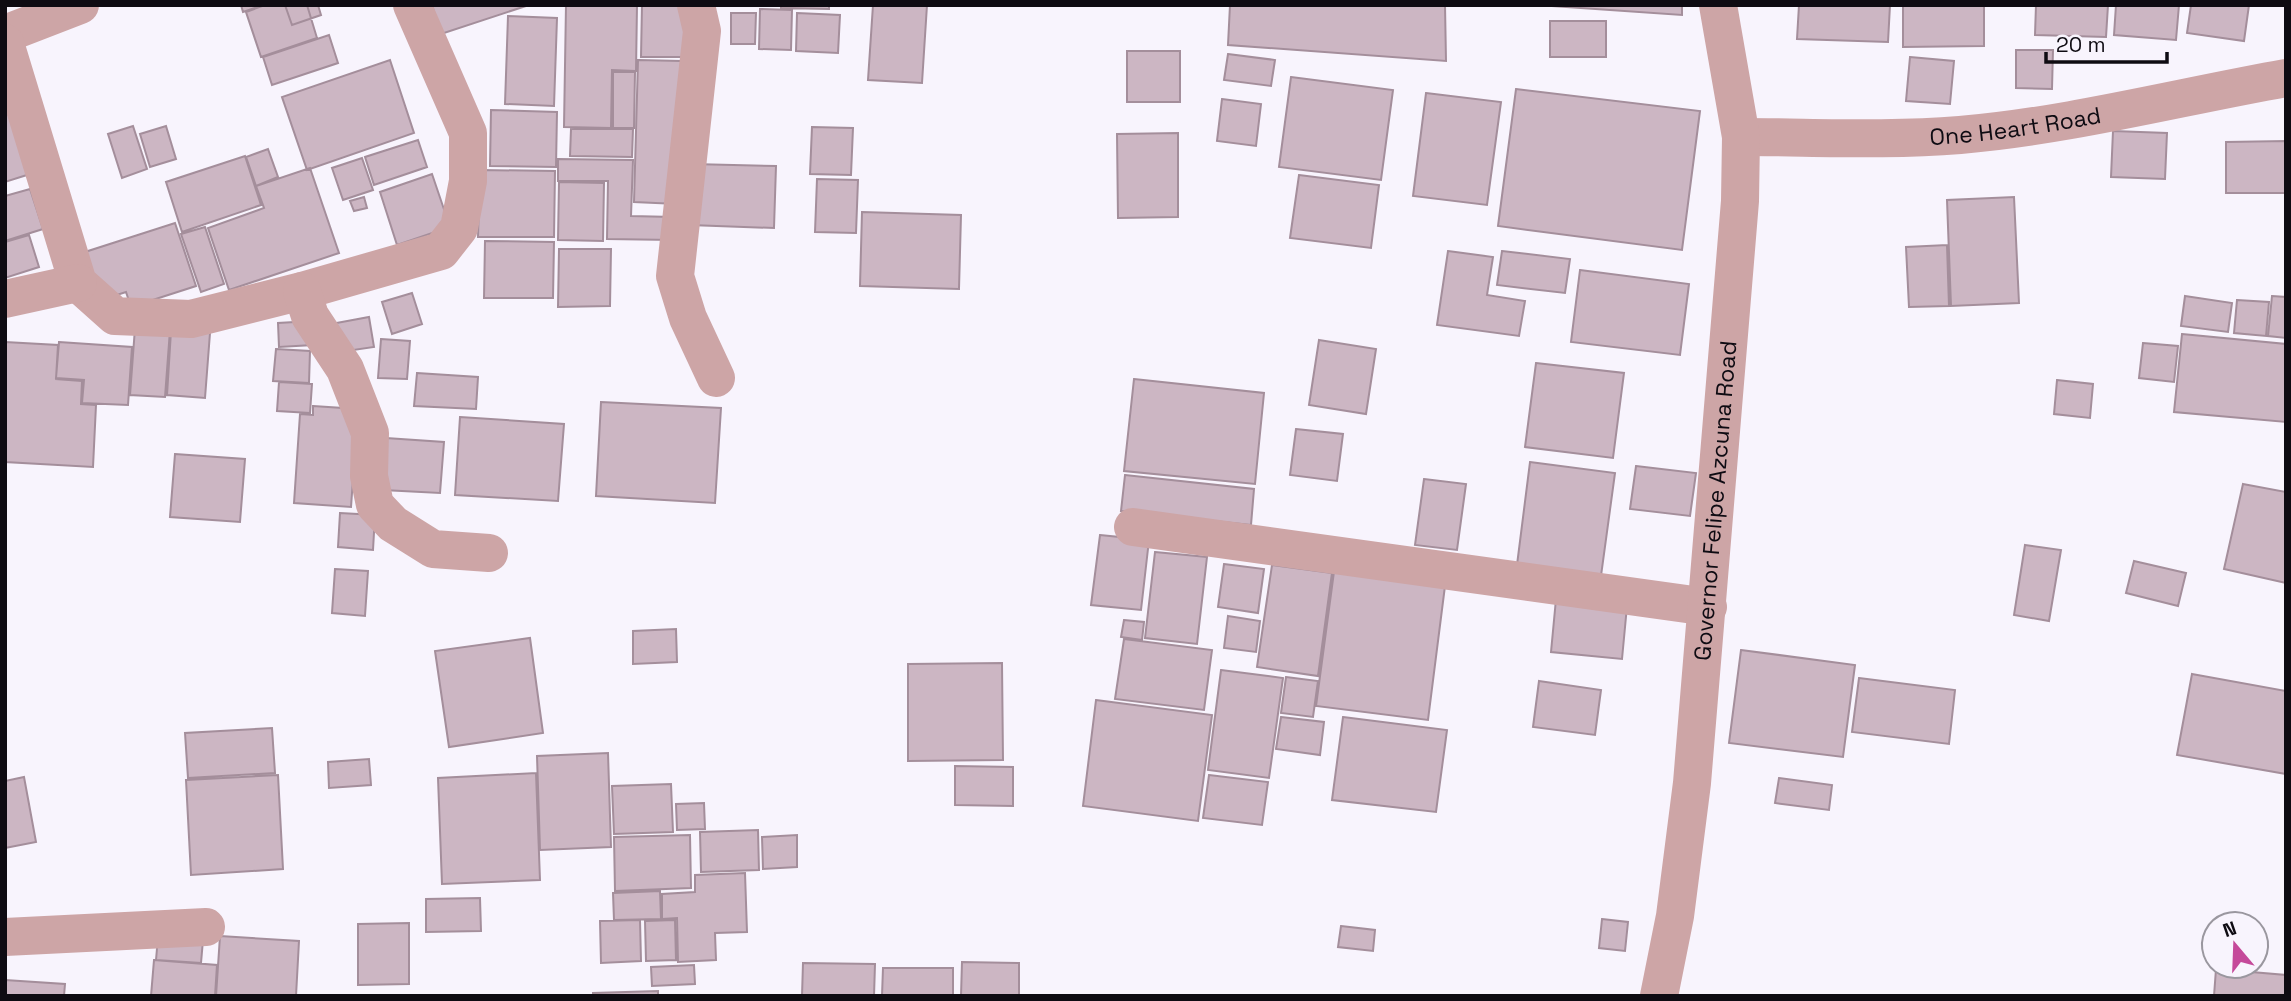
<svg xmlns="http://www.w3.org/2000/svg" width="2291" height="1001" viewBox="0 0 2291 1001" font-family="'Space Grotesk',sans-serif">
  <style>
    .building { fill: #ccb6c3; stroke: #a48e9b; stroke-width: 2 }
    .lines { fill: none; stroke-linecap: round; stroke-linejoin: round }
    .minor { stroke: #cda5a6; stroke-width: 38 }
    .labels { text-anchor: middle; stroke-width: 5; stroke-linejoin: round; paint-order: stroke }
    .street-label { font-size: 23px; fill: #0e0b12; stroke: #f8f4fd }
  </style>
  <rect width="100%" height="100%" fill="#f8f4fd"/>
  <path class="building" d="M241 5H264L243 12Z
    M265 5H307L317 38 261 57 246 12Z
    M285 5H318L321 15 292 25Z
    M432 5H529L441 34Z
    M566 5H637L636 71 612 70 611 128 564 127Z
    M642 5H684V57H641Z
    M781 5H829V9L781 8Z
    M873 5H927L922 83 868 80Z
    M1230 5H1445L1446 61 1228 45Z
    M1537 5H1682V15Z
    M1799 5H1890L1888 42 1797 39Z
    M1903 5H1984V46L1903 47Z
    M2036 5H2108L2106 37 2035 35Z
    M2116 5H2179L2176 40 2114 35Z
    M2191 5H2249L2244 41 2187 33Z
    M760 9 792 10 791 50 759 49Z
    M731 13H756L755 44H731Z
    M797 13 840 15 838 53 796 51Z
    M508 16 557 18 554 106 505 104Z
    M1550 21H1606V57H1550Z
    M329 35 338 63 272 85 263 57Z
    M2016 50H2053L2052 89 2016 88Z
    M1127 51H1180V102H1127Z
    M1228 54 1275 60 1271 86 1224 80Z
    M1910 57 1954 61 1950 104 1906 101Z
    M390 60 414 133 307 170 282 97Z
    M638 60 681 61 677 204 634 202Z
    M613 72H635L634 128H613Z
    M1291 77 1393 90 1381 180 1279 167Z
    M1516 89 1700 111 1682 250 1498 226Z
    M1426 93 1501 102 1487 205 1413 196Z
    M1222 99 1261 104 1256 146 1217 141Z
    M5 105 30 174 5 182Z
    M491 110 557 112 556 167 490 166Z
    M133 126 147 169 122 178 108 134Z
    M166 126 176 159 150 167 140 134Z
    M812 127 853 128 851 175 810 174Z
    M571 129H633L632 157 570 156Z
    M2113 131 2167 133 2165 179 2111 177Z
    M1178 133V217L1118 218 1117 134Z
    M418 140 427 167 374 185 365 157Z
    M2286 141V193H2226V142Z
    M268 149 278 177 256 186 246 157Z
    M245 156 261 205 182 232 166 182Z
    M362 158 373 190 343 200 332 168Z
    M558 159 633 160 631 216 673 217V240L607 239 608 181H558Z
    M692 164 776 166 774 228 690 225Z
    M310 168 339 253 229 290 208 228 264 208 256 186Z
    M480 170 555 171 554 237H478Z
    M432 174 450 227 397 245 380 192Z
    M1299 175 1379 185 1371 248 1290 238Z
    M817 179 858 180 856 233 815 232Z
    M559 182 604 183 603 241 558 240Z
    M30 189 43 229 5 241V196Z
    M364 197 367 208 354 211 350 201Z
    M2014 197 2019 303 1951 306 1947 200Z
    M862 212 961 215 959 289 860 286Z
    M175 223 196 286 131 307 126 292 101 300 85 252Z
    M205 227 224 284 201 292 181 234Z
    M29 235 39 267 5 278V242Z
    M485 241 554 242 553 298H484Z
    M1947 245 1949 306 1909 307 1906 247Z
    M559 249H611L610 306 558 307Z
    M1448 251 1493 257 1487 295 1525 301 1519 336 1437 325Z
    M1502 251 1570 259 1565 293 1497 285Z
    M1580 270 1689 284 1680 355 1571 342Z
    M412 293 422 324 392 334 382 302Z
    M2185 296 2232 303 2228 332 2181 326Z
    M2272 296 2286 297V338L2268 336Z
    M2237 300 2269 302 2266 336 2234 333Z
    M369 317 374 347 340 352 331 324Z
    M312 321 313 345 279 347 278 323Z
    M135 328 170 330 165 397 130 395Z
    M171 331 210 333 205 398 167 395Z
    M2182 334 2286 344V422L2174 412Z
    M381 339 410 341 407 379 378 378Z
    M1319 340 1376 349 1366 414 1309 405Z
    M5 342 58 345 56 379 82 381 81 404 96 405 93 467 5 462Z
    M59 342 132 347 128 405 82 403 84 380 56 378Z
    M2143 343 2178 346 2174 382 2139 378Z
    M276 349 310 351 309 383 273 381Z
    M1536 363 1624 373 1613 458 1525 447Z
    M417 373 478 377 476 409 414 406Z
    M1134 379 1264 393 1255 484 1124 471Z
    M2057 380 2093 384 2090 418 2054 414Z
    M279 382 312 384 310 413 277 411Z
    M601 402 721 408 715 503 596 496Z
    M313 406 358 409 351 507 294 503 300 414 313 415Z
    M460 417 564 424 558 501 455 495Z
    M1296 429 1343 434 1337 481 1290 475Z
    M386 438 444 442 440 493 383 490Z
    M175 454 245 459 240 522 170 517Z
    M1530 462 1615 473 1601 576 1517 565Z
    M1636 466 1696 473 1690 516 1630 509Z
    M1125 475 1254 489 1251 525 1121 511Z
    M1424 479 1466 484 1457 550 1415 545Z
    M2243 484 2286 492V583L2224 569Z
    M340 513 375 515 373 550 338 547Z
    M1100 535 1149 540 1141 610 1091 605Z
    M2025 545 2061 550 2049 621 2014 615Z
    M1155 552 1207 557 1197 644 1145 638Z
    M2134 561 2186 573 2178 606 2126 593Z
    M1224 564 1264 569 1258 613 1218 607Z
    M1335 564 1446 578 1428 720 1316 706Z
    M1272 565 1332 573 1318 676 1257 667Z
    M335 569 368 571 365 616 332 613Z
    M1556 599 1627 606 1622 659 1551 652Z
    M1228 616 1260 621 1256 652 1224 648Z
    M1124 620 1144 622 1142 640 1121 637Z
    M676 629 677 662 633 664V631Z
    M530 638 543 733 449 747 435 651Z
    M1124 639 1212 650 1204 710 1115 699Z
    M1741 650 1855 665 1843 757 1729 743Z
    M1002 663 1003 760 908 761V664Z
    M1221 670 1283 678 1269 778 1208 770Z
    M2192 674 2286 691V774L2177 755Z
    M1286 677 1318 681 1313 717 1281 713Z
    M1859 678 1955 690 1949 744 1852 732Z
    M1539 681 1601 690 1595 735 1533 727Z
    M1096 700 1212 715 1198 821 1083 806Z
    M1281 717 1324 722 1320 755 1276 749Z
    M1343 717 1447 730 1436 812 1332 800Z
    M272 728 275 773 188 778 185 733Z
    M608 753 611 847 540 850 537 756Z
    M369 759 371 785 329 788 328 762Z
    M955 766 1013 767V806L955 805Z
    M536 773 540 880 442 884 438 778Z
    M278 775 283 869 191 875 186 780Z
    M1209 775 1268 782 1262 825 1203 818Z
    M24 777 36 842 5 848V781Z
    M1779 778 1832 785 1829 810 1775 803Z
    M671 784 673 832 614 834 612 786Z
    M704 803 705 829 677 830 676 804Z
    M758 830 759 870 701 872 700 832Z
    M690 835 691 888 615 891 614 837Z
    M797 835V867L763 869 762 837Z
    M745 873 747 932 715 933 716 960 678 962 677 918 662 919V894L695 892V875Z
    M660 891 661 919 614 920 613 893Z
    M480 898 481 931 426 932V899Z
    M1602 919 1628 922 1625 951 1599 948Z
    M640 920 641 961 601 963 600 921Z
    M675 920 676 960 646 961 645 921Z
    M409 923V984L358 985V924Z
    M1341 926 1375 930 1373 951 1338 947Z
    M220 936 299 941 296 996H216Z
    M158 937 203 940 201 963 156 960Z
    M154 960 217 965 215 996H151Z
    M962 962 1019 963V996H961Z
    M803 963 875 964 874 996H802Z
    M694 965 695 984 652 986 651 967Z
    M883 968H953V996H882Z
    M2216 969 2286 975V996H2214Z
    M5 980 65 984 64 996H5Z
    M658 991V996H593V993Z"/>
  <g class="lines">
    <g class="minor">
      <path d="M696 5 702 31 675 276 688 318 716 378"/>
      <path d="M5 34 80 5"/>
      <path d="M5 43 78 283 115 316 191 319 302 291 441 251 459 228 468 181V133L412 5"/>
      <path id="s1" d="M1741 137C1813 137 1887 141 1960 135 2067 126 2179 97 2286 78"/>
      <path d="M302 291 310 316 345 369 370 433 369 476 375 505 393 524 433 549 489 553"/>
      <path d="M5 299 78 283"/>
      <path d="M1133 527 1708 607"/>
      <path d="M5 937 206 927"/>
      <path id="s2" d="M1659 996 1675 916 1692 783 1740 201 1741 137 1718 5"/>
    </g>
  </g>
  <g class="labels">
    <g class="street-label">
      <text dy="8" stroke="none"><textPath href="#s1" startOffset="275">One Heart Road</textPath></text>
      <text dy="8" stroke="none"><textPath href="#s2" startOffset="499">Governor Felipe Azcuna Road</textPath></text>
    </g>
  </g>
  <rect width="2291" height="1001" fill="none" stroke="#0e0b12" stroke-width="14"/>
  <g transform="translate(2235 945) rotate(341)"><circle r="33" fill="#f8f4fd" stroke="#9a979f" stroke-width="2"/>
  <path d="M0-5L12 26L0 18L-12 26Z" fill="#c5499a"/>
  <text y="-10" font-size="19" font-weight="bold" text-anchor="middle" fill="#0e0b12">N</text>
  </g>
  <path d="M2046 52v10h121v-10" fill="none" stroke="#0e0b12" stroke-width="3.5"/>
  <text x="2056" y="52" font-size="21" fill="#0e0b12" stroke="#f8f4fd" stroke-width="5" paint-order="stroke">20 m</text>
</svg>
